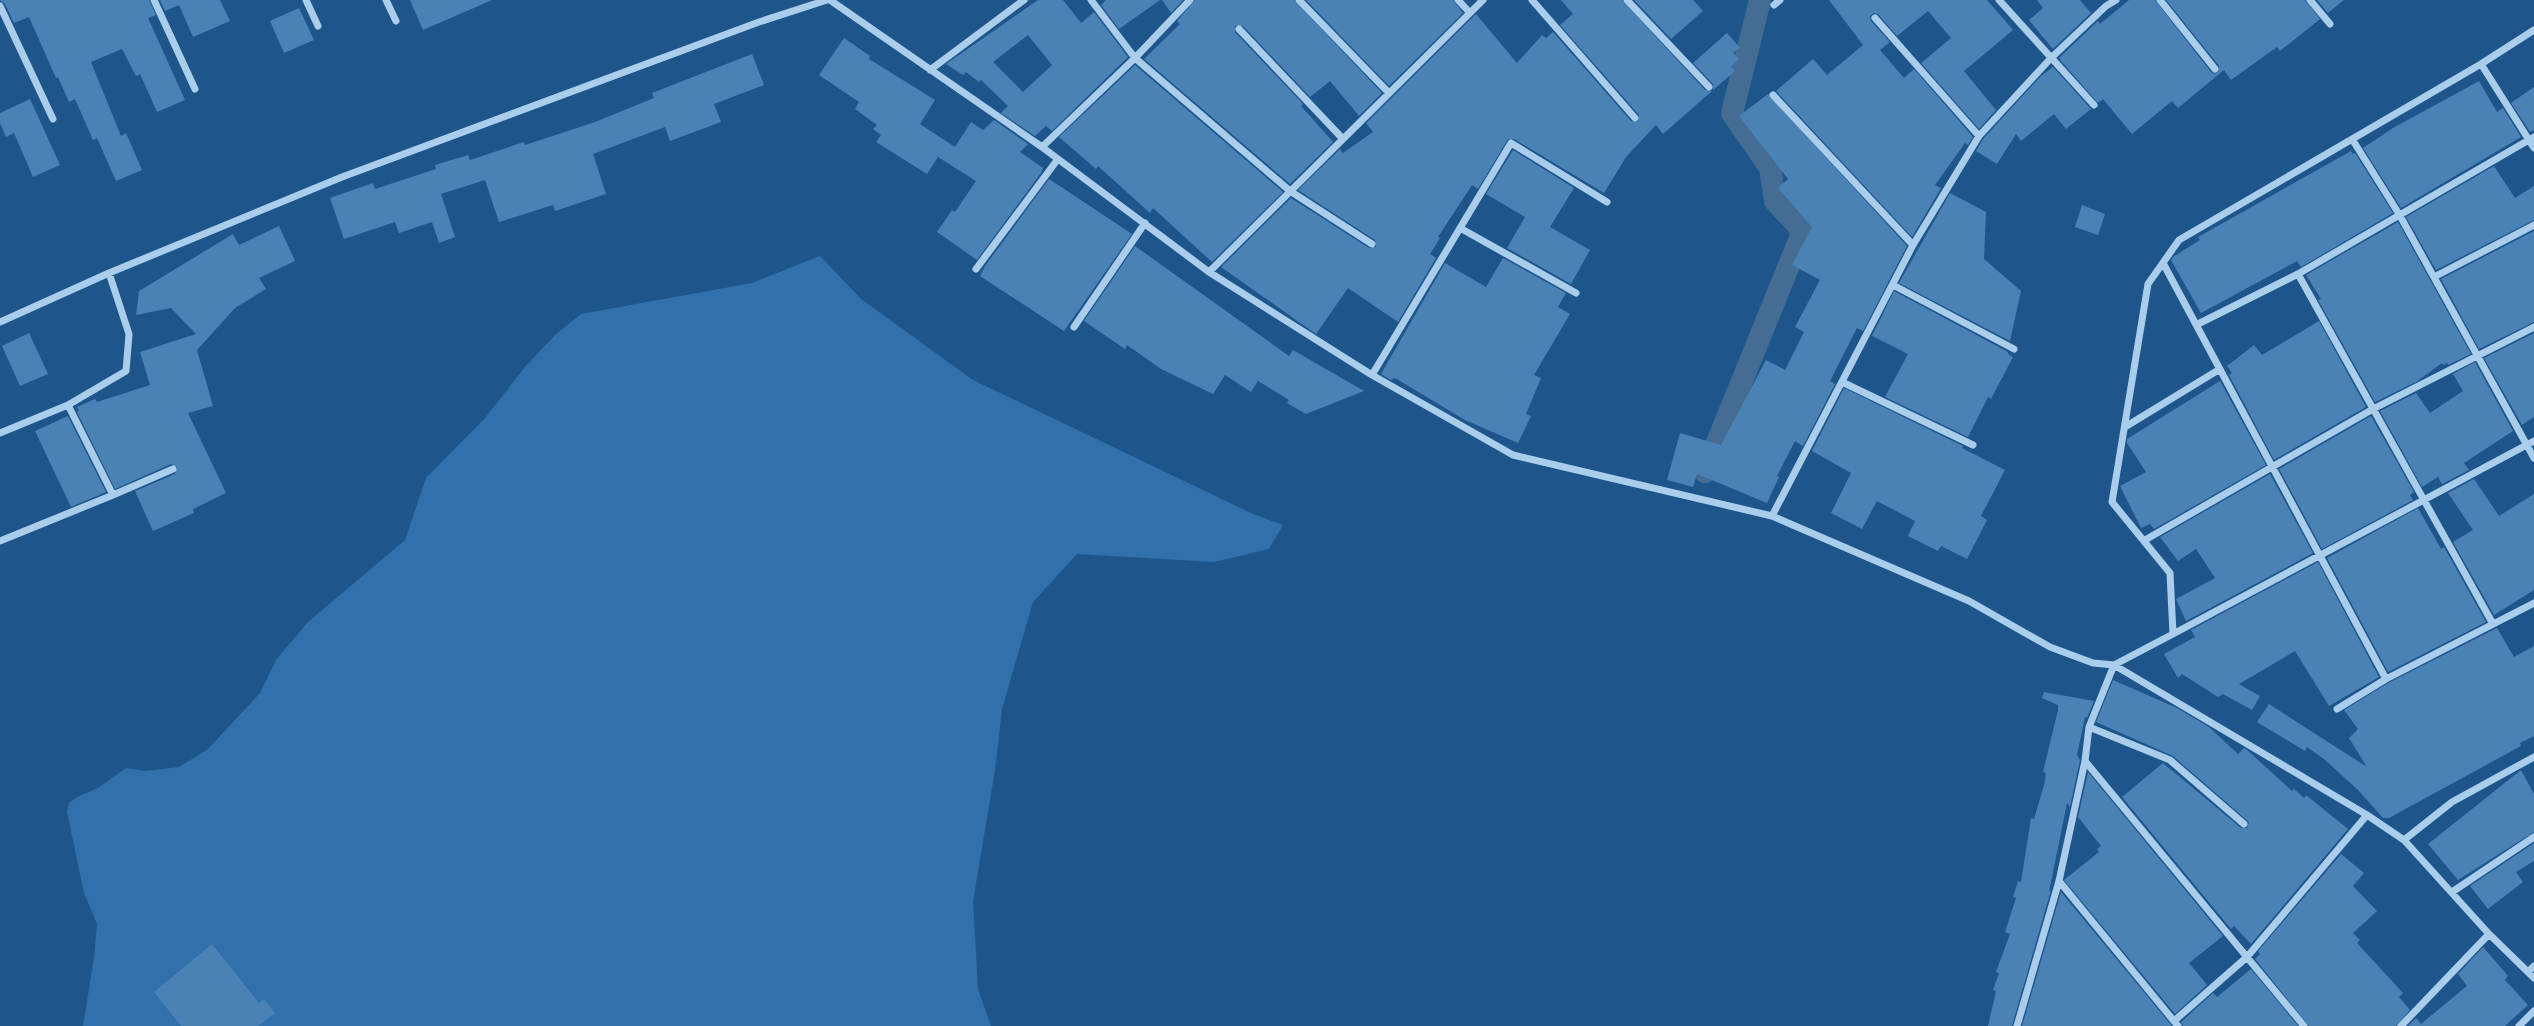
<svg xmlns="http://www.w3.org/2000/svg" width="2534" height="1026" viewBox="0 0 2534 1026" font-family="'Noto Sans',sans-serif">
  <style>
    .green { fill: #3170aa }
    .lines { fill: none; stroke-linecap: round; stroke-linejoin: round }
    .canal { stroke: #456d93; stroke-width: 22 }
    .building { fill: #4a82b6; fill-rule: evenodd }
    .minor { stroke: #aacdec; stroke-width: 7 }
  </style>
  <rect width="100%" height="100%" fill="#1e568c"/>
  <path class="green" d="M820 256 861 299 973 380 1253 514 1283 525 1269 549 1214 562 1077 554 1033 602 1002 709 995 770 973 901 978 989 991 1026H83L94 958 97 924 84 893 67 812 69 803 77 797 98 788 126 768 146 771 179 767 208 749 260 693 276 660 308 622 405 540 426 478 485 418 525 367 555 335 581 314 752 283Z"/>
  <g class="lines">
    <path class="canal" d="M1705 472 1803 231 1775 201 1770 168 1732 113 1760 0"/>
  </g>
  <path class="building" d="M0 0H149L156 15 148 18 185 100 157 112 140 74 136 76 122 49 91 62 121 136 126 133 142 170 116 181 97 138 93 140 75 99 69 102 58 77 56 78 29 17 14 23 5 4Z
    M160 0H220L230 21 193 37 179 5 165 11Z
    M410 0H492L423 30Z
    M1038 0H1063L1081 23 1094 12 1128 57 1052 131 1046 126 1035 136 1001 113 1008 106 981 80 979 82 966 72 963 75 946 64ZM1028 35 1052 65 1023 92 993 62Z
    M1106 0H1160L1119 29 1101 5Z
    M1162 0H1183L1171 13Z
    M1195 0H1294L1382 93 1359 116 1330 81 1310 97 1243 26H1235V32L1303 104 1301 106 1333 142 1290 184 1144 59 1180 24 1177 21Z
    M1306 0H1453L1463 13 1389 86Z
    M1561 0H1622L1705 90 1712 91 1663 134 1656 125 1626 157 1604 193 1514 139H1508L1478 189 1472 185 1438 237 1440 238 1430 254 1436 258 1398 322 1348 288 1316 334 1221 267 1291 198 1369 248 1376 247 1375 240 1298 190 1340 149 1343 153 1373 132 1366 123 1476 14 1517 63 1542 35 1546 38 1553 32 1631 121 1638 122 1639 115 1560 25 1573 14Z
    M1634 0H1693L1703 11 1671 39Z
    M1829 0H1987L2013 30 1964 71 1996 110 1979 129 1921 63 1951 38 1928 11 1897 36 1878 14 1874 13 1870 16 1871 21 1890 42 1880 50 1904 78 1914 69 1973 137 1968 145 1965 143 1935 185 1941 188 1912 237 1776 91 1813 59 1827 75 1863 45Z
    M2037 0H2080L2091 13 2053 49 2029 20 2043 8Z
    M2129 0H2155L2211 72 2215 74 2219 71V66L2166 0H2305L2320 19 2280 51 2277 47 2231 80 2224 70 2178 108 2172 101 2132 134 2103 99 2098 103 2060 60V57L2098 21 2100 24Z
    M2317 0H2344L2328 13Z
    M299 8 314 40 284 53 270 21Z
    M1727 33 1740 48 1733 53 1739 59 1731 67 1735 71 1713 90V84L1693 63Z
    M844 38 870 56 869 59 935 100 920 124 955 147 971 122 983 130 994 120 1028 144 1020 152 1043 168 1041 173 977 260 937 232 952 210 955 212 976 181 938 157 927 174 876 142 881 135 873 129 877 125 855 109 859 102 819 75Z
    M752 54 764 85 714 104 721 122 670 141 665 127 593 154 606 194 555 211 553 205 499 222 485 180 441 194 455 237 439 243 432 222 399 233 395 222 344 239 330 198 373 183 375 189 436 169 435 165 468 155 470 160 524 142 525 145 595 122 654 98 652 93Z
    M1135 65 1283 192 1212 262 1153 208 1150 213 1098 166 1096 169 1059 137Z
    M2053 67 2091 109 2066 129 2054 114 2021 141 2016 134 1997 164 1976 151 1983 139 2041 76Z
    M2479 81 2497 112 2503 108 2521 137 2401 208 2363 148 2393 128Z
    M2534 87V130L2530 132 2511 103Z
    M1768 94 1907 246 1863 331 1857 328 1830 381 1835 384 1803 446 1795 441 1777 476 1779 477 1767 503 1697 474 1693 487 1667 480 1680 433 1721 445 1766 360 1785 370 1804 332 1795 327 1820 280 1792 265 1812 227 1778 188 1788 179 1739 116Z
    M30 99 60 165 33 177 14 133 6 137 0 123V113Z
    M1513 150 1574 188 1550 227 1590 250 1571 284 1507 248 1525 217 1486 194Z
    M2351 151 2353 154 2355 153 2393 213 2301 267 2297 261 2201 313 2171 260 2173 257 2200 240 2198 237Z
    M2494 166 2515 198 2534 186V220L2436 270 2406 217Z
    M1049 179 1132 234 1064 331 980 276 985 266Z
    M1950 193 1986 212 1984 259 2021 291 2010 341 1899 283Z
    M2082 205 2105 214 2098 235 2075 227Z
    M2398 222 2471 354 2448 365 2447 363 2443 365 2442 363 2416 382 2375 402 2318 300 2321 299 2306 275Z
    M279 226 295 261 259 278 266 289 235 308 197 350 213 406 188 413 226 493 193 509 194 513 153 531 135 491 175 474 177 467 171 464 115 489 77 412 79 411 77 407 95 399 97 402 150 385 140 352 196 334 171 308 136 315 139 291 233 234 239 245Z
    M2534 231V322L2479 349 2441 279Z
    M1135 246 1289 356 1293 350 1364 391 1306 414 1287 403 1289 400 1258 381 1251 392 1225 375 1213 394 1161 369 1127 345 1125 349 1084 321Z
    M1503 258 1566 293 1558 307 1570 314 1534 375 1541 378 1526 414 1531 416 1518 443 1465 420 1395 378 1391 380 1381 374 1445 263 1486 287Z
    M1894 291 2008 352V354L2013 357 1991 399 1988 397 1968 437 1885 397 1908 354 1872 336Z
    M2319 321 2366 407 2274 460 2229 375 2232 373 2227 366 2254 345 2262 355Z
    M29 333 48 374 20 386 2 346Z
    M2534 333V417L2522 425 2484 358Z
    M2475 362 2513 431 2464 463 2469 470 2442 484 2438 477 2422 487 2380 411 2416 393 2430 413 2463 391 2453 374Z
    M2220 381 2266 465 2154 529 2150 524 2141 528 2120 486 2146 472 2127 443V439Z
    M1844 388 1963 446 1962 448 2005 470 1981 516 1987 520 1967 559 1941 546 1938 551 1908 536 1915 521 1877 501 1862 529 1831 513 1851 473 1812 451Z
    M68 416 106 492 71 507 35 431Z
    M2371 416 2414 492 2410 495 2413 500 2322 549 2279 469Z
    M2270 474 2313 553 2186 621 2176 599 2215 578 2196 549 2178 561 2160 537Z
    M2474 479 2499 516 2534 494V590L2494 615 2453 542 2473 530 2448 493Z
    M2418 508 2441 549 2444 547 2486 622 2388 672 2327 558Z
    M2318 562 2379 677 2329 706 2295 651 2239 684 2260 696 2252 710 2223 694 2218 697 2182 674 2178 678 2164 654 2195 637 2191 630Z
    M2497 628 2514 657 2534 646V736L2520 743 2521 746 2389 818H2383L2358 790 2324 759 2307 747 2305 751 2257 722 2269 704 2367 767 2349 738 2358 729 2344 710 2388 683Z
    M2113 680 2177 708 2209 727 2238 754 2244 748 2246 749 2292 791 2294 789 2304 798 2306 795 2348 829 2251 944 2234 926 2231 929 2122 797 2163 763 2241 828H2247L2249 822 2173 756 2096 722Z
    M2044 692 2094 701 2087 718 2085 717 2077 755 2080 760 2070 807 2067 803 2049 892 2051 890 2012 1026H1988L1996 991 1993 990 1999 973 1996 972 2010 934 2005 932 2016 898 2013 897 2018 881 2021 882 2031 818 2034 819 2044 785 2046 773 2043 772 2058 710V705L2042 698Z
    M2521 770 2534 794V832L2458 880 2428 844Z
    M2088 772 2223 936 2189 963 2207 985 2175 1014 2064 880 2099 852 2097 849 2101 846 2078 817Z
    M2534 843V861L2516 872 2523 882 2488 909 2470 886Z
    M2341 854 2364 873 2353 886 2377 911 2353 933 2360 940 2357 943 2403 993 2399 997 2410 1010 2396 1026H2309L2255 959 2260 954 2258 951Z
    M2061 892 2172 1026H2022Z
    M212 944 259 1003 264 999 275 1013 258 1026H181L154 992Z
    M2483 947 2508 976 2505 980 2528 1005 2505 1026H2408L2416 1018 2421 1024 2467 986 2458 974Z
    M2251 969 2298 1026H2183L2181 1022 2213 993 2217 997Z"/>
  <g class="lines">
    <path class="minor" d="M154 0 195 89
      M306 0 318 26
      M386 0 396 21
      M830 0 1042 147 1209 272 1372 375 1513 455 1772 516 1969 601 2050 647 2093 663 2114 665 2367 815 2404 840 2489 934 2534 978
      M1091 0 1135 58 1290 191 1372 244
      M1299 0 1389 93
      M1458 0 1470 13
      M1532 0 1635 118
      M1627 0 1709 87
      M1999 0 2094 105
      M2160 0 2215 69
      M2310 0 2330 24
      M1774 5 1780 0
      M0 6 53 119
      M1875 18 1979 136
      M1239 29 1343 139
      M2481 64 2534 148
      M930 70 1024 0
      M1773 95 1913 245
      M2352 139 2399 214 2534 458
      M1042 147 1135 58 1190 0
      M1460 228 1576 293
      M2163 263 2386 679
      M976 269 1058 159
      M1209 272 1483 0
      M2298 274 2493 624
      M2434 277 2534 225
      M1893 285 2014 349
      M0 322 109 273 342 177 759 22 827 0
      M2196 325 2298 274 2534 137
      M1074 327 1145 223
      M1372 375 1511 143 1607 202
      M1842 382 1973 445
      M2125 427 2220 369
      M0 433 68 405 126 371 129 334 109 273
      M113 495 173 469
      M1772 516 1913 245 1979 136 2051 58 2106 6 2116 0
      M2145 540 2373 409 2534 327
      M0 541 113 495 68 405
      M2173 634 2534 441
      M2337 709 2386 679 2534 603
      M2089 727 2170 760 2244 824
      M2085 761 2304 1026
      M2404 840 2452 802 2534 757
      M2059 881 2178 1026
      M2452 892 2534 837
      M2528 972 2534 966
      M2174 1021 2247 957 2367 815
      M2017 1026 2059 881 2085 761 2089 727 2114 665 2173 634 2170 573 2112 502 2148 284 2179 240 2481 64 2534 30
      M2401 1026 2489 934
      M2519 1026 2534 1011"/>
  </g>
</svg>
